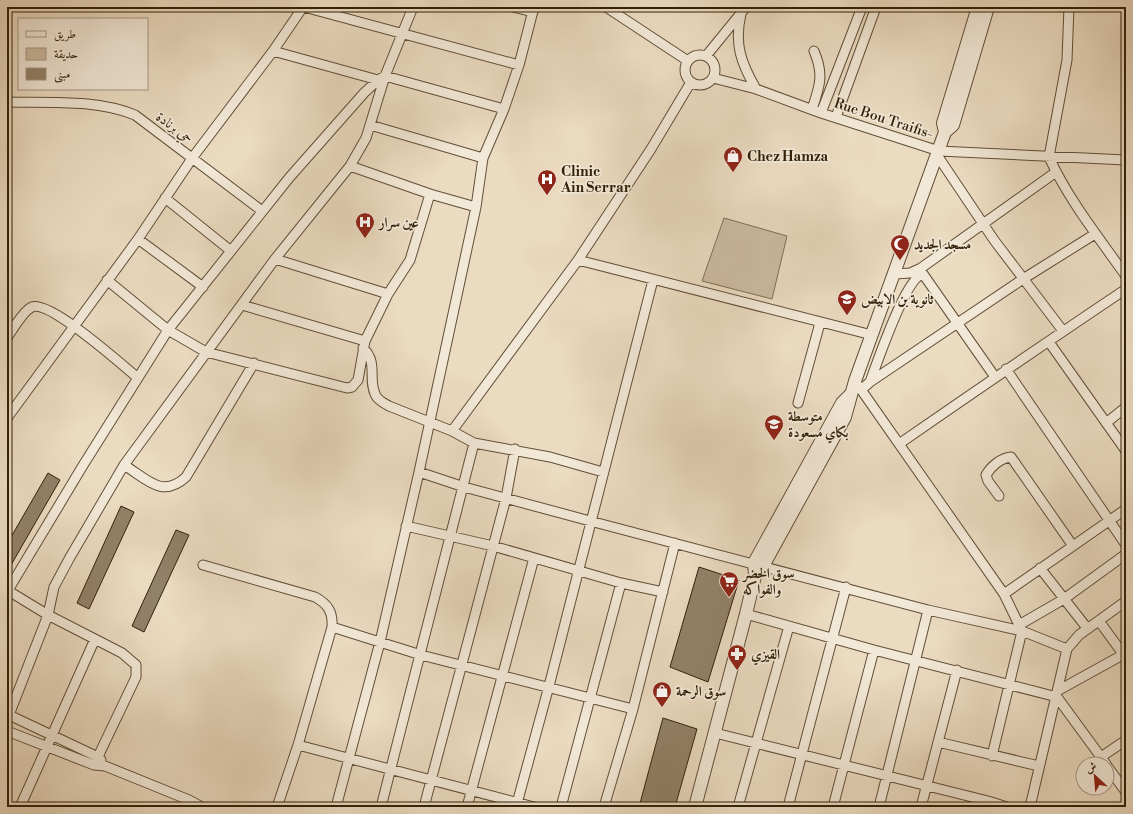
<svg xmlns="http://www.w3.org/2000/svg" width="1133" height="814" viewBox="0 0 1133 814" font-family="'Libre Bodoni',Amiri,serif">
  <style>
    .green { fill: #ccbba2; stroke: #7f6e56 }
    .building { fill: #928169; stroke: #322009 }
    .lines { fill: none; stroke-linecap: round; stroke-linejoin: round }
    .minor-casing { stroke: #604f37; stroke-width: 11 }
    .tertiary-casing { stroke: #604f37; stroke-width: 14 }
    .minor { stroke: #f2e8d7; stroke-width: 9 }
    .tertiary { stroke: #f2e8d7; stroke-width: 12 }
    .labels { text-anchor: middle; stroke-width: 3.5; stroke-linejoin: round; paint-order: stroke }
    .street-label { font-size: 14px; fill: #322009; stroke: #f2e8d7 }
    .poi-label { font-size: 14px; font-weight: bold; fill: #322009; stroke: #f2e8d7; text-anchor: start }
  </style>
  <rect width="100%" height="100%" fill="#ebdbc1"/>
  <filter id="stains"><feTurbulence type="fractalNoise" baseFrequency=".005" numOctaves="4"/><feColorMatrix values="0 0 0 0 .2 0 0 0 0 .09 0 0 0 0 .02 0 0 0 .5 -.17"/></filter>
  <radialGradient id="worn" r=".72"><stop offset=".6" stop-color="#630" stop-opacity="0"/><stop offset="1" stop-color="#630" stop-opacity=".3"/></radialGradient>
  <path class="green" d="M724 218 787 236 772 299 702 281Z"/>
  <path class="building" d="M48 473 60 480 7 572V544Z
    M121 506 134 512 89 609 77 603Z
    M176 530 189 535 144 632 132 626Z
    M699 567 739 580 708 682 670 667Z
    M663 718 697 729 675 807H639Z"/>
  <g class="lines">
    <defs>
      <path id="minor" d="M304 7 519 65
        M513 7 533 12
        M606 7 688 61
        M1069 7 1067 60 1049 157C1068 199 1099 238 1126 276
        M741 14C734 44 741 63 756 89
        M273 51 378 80 385 76 504 109
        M685 70a15 15 0 1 1 30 0a15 15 0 1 1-30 0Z
        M706 56 746 7
        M713 78 756 89 821 113 939 151 1126 160
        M7 102C49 103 96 99 135 115L262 211
        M812 109C820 86 824 74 814 51
        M821 113 862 7
        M836 117 876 7
        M370 125 483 158
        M937 155 994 240 1063 331
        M350 166 430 194
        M165 198 231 251
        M138 239 203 287
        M275 259 388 294
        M578 260 872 335
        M895 274 910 273 921 268 1056 172
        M107 280 168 330 206 352 347 388 352 387 358 380 365 341 388 294 410 260 430 194 476 207
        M242 305 365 341
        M7 338C12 330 24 310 32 307 50 300 122 365 138 378
        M1049 342 1126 451
        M363 348C379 363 367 380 376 396 379 401 384 403 389 406L452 431 578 260 651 149 691 82
        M1006 369 1126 545
        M855 381 1004 594 1022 631 992 756
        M870 382C877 363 906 277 923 274L995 377
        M862 389 870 382 1023 279 1095 234
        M798 403 820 323
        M7 418 138 239 193 157 273 51 303 7
        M1106 423 1126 407
        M452 431 474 443 550 457 603 472
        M899 444C974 392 1050 340 1126 289
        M124 465C147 479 162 499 186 477L254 363
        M419 472 464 487 590 521 928 610 1022 631 1067 649
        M999 496 988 481 986 475C991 466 1001 458 1011 457L1073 546
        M406 526 493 546 621 583 663 592
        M203 565 315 597C328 604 333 612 332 627L298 745 277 807
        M1040 568 1087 628
        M7 590 48 615 122 653 136 665V677L94 765
        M7 592 82 467 168 330 289 178 364 93 378 80
        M1004 594 1126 509
        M746 614 874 650 1057 697 1106 764
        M1099 621 1126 658
        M1019 625 1064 599 1126 554
        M332 627 421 655 633 709
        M1059 690 1126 653
        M9 715 98 757 101 760
        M7 720 48 615 54 587 69 559 124 465 275 259 350 166 366 138 385 76 413 7
        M7 731 94 765 105 766 189 800 202 807
        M715 733 988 801 1007 807
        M938 742 1039 766
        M298 745 534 807
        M1101 757 1126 740
        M1107 766 1126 792
        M20 807 95 639
        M336 807 380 642 419 472 476 207 483 158 504 109 519 65 534 7
        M381 807 474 443
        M424 807 506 498 515 449
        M467 807 534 558
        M516 807 549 686 653 280
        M561 807 621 583
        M604 807 633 709 675 543
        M738 807 789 626
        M788 807 846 587
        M833 807 874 650
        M879 807 928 610
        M921 807 957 670
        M1030 807 1067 649 1079 635 1126 601"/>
      <path id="tertiary" d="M945 132 943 123 978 7
        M755 576 763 566 845 417 855 381 945 132 953 125 988 7
        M695 807 746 614 755 576 754 563 842 403 850 395"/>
    </defs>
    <use href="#minor" class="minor-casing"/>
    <use href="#tertiary" class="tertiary-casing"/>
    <use href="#minor" class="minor"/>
    <use href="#tertiary" class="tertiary"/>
  </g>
  <defs>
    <symbol id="shop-pin" viewBox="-11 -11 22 30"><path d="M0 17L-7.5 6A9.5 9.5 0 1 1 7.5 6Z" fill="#8f2418" stroke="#f2e8d7"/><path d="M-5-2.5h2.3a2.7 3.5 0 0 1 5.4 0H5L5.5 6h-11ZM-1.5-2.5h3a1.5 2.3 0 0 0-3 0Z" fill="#fff"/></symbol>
    <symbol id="hospital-pin" viewBox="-11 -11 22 30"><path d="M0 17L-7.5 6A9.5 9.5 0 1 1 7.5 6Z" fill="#8f2418" stroke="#f2e8d7"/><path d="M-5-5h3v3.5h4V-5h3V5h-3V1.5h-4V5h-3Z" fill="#fff"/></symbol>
    <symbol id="mosque-pin" viewBox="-11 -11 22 30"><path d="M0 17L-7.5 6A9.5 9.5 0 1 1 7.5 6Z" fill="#8f2418" stroke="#f2e8d7"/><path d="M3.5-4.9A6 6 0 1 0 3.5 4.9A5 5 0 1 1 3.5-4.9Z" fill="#fff"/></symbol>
    <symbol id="school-pin" viewBox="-11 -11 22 30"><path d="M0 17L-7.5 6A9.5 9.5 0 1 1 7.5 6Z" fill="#8f2418" stroke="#f2e8d7"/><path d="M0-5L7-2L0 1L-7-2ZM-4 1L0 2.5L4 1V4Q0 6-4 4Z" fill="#fff"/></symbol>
    <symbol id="supermarket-pin" viewBox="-11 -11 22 30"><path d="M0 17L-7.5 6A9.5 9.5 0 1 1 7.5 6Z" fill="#8f2418" stroke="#f2e8d7"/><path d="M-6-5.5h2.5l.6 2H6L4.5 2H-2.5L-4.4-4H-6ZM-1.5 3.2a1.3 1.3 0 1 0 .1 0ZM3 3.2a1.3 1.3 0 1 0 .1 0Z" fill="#fff"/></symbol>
    <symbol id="pharmacy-pin" viewBox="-11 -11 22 30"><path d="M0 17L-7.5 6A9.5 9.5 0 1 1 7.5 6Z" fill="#8f2418" stroke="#f2e8d7"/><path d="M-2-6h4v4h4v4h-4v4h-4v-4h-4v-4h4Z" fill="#fff"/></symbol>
  </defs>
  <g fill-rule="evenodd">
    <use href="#shop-pin" x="722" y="145" width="22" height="30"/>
    <use href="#hospital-pin" x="536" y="168" width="22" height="30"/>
    <use href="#hospital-pin" x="354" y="211" width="22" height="30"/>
    <use href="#mosque-pin" x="889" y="233" width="22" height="30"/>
    <use href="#school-pin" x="836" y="288" width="22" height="30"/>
    <use href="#school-pin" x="763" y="413" width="22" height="30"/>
    <use href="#supermarket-pin" x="718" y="570" width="22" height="30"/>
    <use href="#pharmacy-pin" x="726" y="643" width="22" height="30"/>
    <use href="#shop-pin" x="651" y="680" width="22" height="30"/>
  </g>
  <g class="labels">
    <g class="street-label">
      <text transform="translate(884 118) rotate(18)" y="5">Rue Bou Traifis-</text>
      <text transform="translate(175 127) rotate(36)" y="5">حي برنادة</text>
    </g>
    <g class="poi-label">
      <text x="747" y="161">Chez Hamza</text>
      <text x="561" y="176">Clinic<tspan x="561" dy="16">Ain Serrar</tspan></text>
      <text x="379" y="227">عين سرار</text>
      <text x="914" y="249">مسجد الجديد</text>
      <text x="861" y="304">ثانوية بن الابيض</text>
      <text x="788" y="421">متوسطة<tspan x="788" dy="16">بكاي مسعودة</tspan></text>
      <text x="743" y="578">سوق الخضر<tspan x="743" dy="16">والفواكه</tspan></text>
      <text x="751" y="659">القيزي</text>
      <text x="676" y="696">سوق الرحمة</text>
    </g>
  </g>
  <rect width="1133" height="814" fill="none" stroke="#ebdbc1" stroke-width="24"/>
  <rect x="8" y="8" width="1117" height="798" fill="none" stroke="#322009" stroke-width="2"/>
  <rect x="12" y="12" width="1109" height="790" fill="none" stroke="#322009"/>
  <rect x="18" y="18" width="130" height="72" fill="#f2e8d7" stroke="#a59885"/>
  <rect x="26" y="31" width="20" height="6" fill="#f2e8d7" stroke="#a59885"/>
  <text x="54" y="38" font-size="12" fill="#322009">طريق</text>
  <rect x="26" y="48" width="20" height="12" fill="#ccbba2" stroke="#a59885"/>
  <text x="54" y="58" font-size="12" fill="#322009">حديقة</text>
  <rect x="26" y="68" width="20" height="12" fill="#928169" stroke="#a59885"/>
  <text x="54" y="78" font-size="12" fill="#322009">مبنى</text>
  <g transform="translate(1095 776) rotate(334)"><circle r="19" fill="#f2e8d7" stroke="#a59885"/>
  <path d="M0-3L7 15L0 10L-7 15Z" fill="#8f2418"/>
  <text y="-6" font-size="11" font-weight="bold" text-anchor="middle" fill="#322009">ش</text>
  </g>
  <rect width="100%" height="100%" filter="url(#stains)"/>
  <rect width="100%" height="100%" fill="url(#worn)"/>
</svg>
